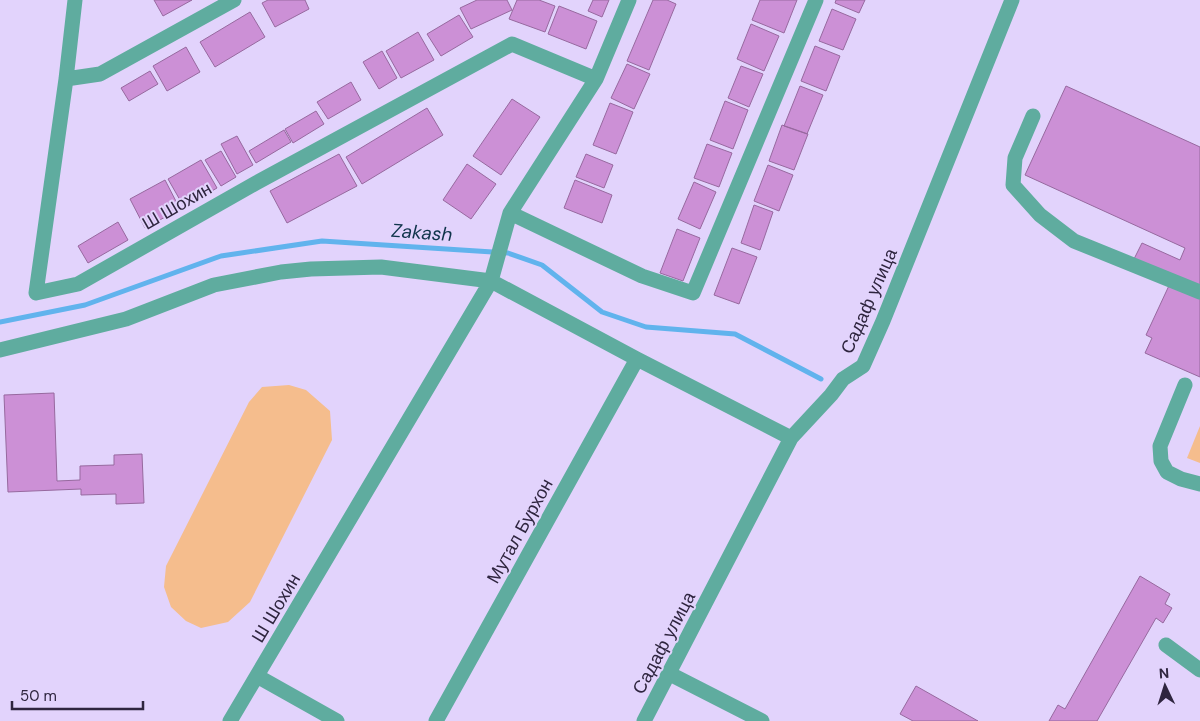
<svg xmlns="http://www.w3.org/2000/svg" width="1200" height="721" viewBox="0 0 1200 721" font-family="'DM Sans',sans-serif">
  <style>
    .green { fill: #f5bd8d }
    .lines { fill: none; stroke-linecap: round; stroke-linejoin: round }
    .stream { stroke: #61b3ed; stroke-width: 5 }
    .building { fill: #cc90d6; stroke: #97699f }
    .minor { stroke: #5fac9f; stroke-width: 15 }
    .labels { text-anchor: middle; stroke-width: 4; stroke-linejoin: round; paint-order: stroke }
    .street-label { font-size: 18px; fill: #2f253f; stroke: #e2d3fc }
    .water-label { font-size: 19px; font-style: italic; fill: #10344b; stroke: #e2d3fc }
  </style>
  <rect width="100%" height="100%" fill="#e2d3fc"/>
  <path class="green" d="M289 385 306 390 330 411 332 440 250 602 228 622 201 628 186 621 171 607 164 587 166 566 249 402 262 387Z
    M1200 426V463L1187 458Z"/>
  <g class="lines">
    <path class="stream" d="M0 322 85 305 221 256 322 241 508 253 542 265 602 312 646 327 735 334 821 379"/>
  </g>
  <path class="building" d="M154 0H192L163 16Z
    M268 0H305L309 9 275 27 262 3Z
    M477 0H507L512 10 471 29 460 8Z
    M517 0H539L555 6 545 32 509 19Z
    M593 0H609L602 17 588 11Z
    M653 0H667L676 4 649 70 627 61Z
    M760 0H797L784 33 752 20Z
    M836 0H865L859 13 835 3Z
    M559 6 597 21 586 49 548 34Z
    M832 9 856 19 843 50 819 41Z
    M250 12 265 37 215 67 200 42Z
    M459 15 473 37 441 56 427 34Z
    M751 24 779 36 764 71 737 59Z
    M418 32 434 60 401 78 386 51Z
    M815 46 840 56 826 91 801 81Z
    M186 47 200 72 167 91 153 66Z
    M382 51 397 78 379 89 363 62Z
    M627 64 650 74 634 109 611 98Z
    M741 66 763 74 749 107 728 98Z
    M150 71 158 84 129 101 121 88Z
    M351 82 361 100 328 119 317 102Z
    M800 86 823 95 807 134 784 126Z
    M1066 86 1200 147V377L1145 353 1152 338 1146 335 1173 277 1134 259 1142 243 1180 260 1185 248 1025 175Z
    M512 99 540 117 501 175 473 156Z
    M725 101 748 110 733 149 710 140Z
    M610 103 633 112 616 154 593 145Z
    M427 108 443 135 362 184 346 157Z
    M316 111 324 124 293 143 285 129Z
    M782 125 808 134 794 170 769 161Z
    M284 130 291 142 256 163 249 151Z
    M237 136 253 165 237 174 221 144Z
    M707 144 732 153 719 187 694 178Z
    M221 151 236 177 221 186 205 160Z
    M339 154 357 186 287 223 270 191Z
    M586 154 613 165 604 188 576 177Z
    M201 160 217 188 184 207 168 179Z
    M467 164 496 184 471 219 443 200Z
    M768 165 793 175 779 211 754 201Z
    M165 180 180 209 145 228 130 199Z
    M575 180 612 195 602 223 564 208Z
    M694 182 716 192 700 229 678 219Z
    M754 205 773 212 760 250 741 243Z
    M118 222 128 240 88 263 78 246Z
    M677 229 700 238 683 281 660 273Z
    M732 248 757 257 739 304 714 295Z
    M54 393 57 481 80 480V466L114 465V455L142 454 144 503 116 504V494L81 495V489L8 492 4 395Z
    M1140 576 1170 594 1165 604 1172 608 1163 623 1156 618 1097 721H1049L1058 705 1065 709Z
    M916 686 978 721H913L900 714Z"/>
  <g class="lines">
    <path class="minor" d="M75 0 66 79 36 293 78 284 256 183 512 44 596 79
      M66 79 100 74 234 0
      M1033 116 1015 158 1013 185 1040 215 1074 241 1200 292
      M510 213 642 276 693 293 816 0
      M0 350 126 319 214 285 281 272 311 269 381 267 491 281 637 359 791 438
      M1185 385 1160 446 1161 461 1167 472 1181 479 1200 484
      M1166 645 1200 670
      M670 674 762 721
      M257 676 337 721
      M230 721 491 281 510 213 596 79 629 0
      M436 721 637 359
      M644 721 791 438 831 395 843 379 863 366 883 321 1012 0"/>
  </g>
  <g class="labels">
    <g class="street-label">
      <text transform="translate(177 206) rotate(-30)" y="6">Ш Шохин</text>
      <text transform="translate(869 301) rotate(-66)" y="6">Садаф улица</text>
      <text transform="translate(520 531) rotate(-61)" y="6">Мутал Бурхон</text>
      <text transform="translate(276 608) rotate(-59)" y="6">Ш Шохин</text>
      <text transform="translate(664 643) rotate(-62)" y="6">Садаф улица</text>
    </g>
    <g class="water-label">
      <text transform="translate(422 232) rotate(4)" y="7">Zakash</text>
    </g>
  </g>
  <g transform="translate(1165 686) rotate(356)" stroke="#e2d3fc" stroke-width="4" paint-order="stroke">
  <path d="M0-4L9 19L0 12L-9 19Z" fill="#2f253f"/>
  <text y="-8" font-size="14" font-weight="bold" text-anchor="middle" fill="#2f253f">N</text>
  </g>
  <path d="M12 701v8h131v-8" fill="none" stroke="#2f253f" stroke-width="2.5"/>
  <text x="20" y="701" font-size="15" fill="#2f253f" stroke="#e2d3fc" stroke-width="4" paint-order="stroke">50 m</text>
</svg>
